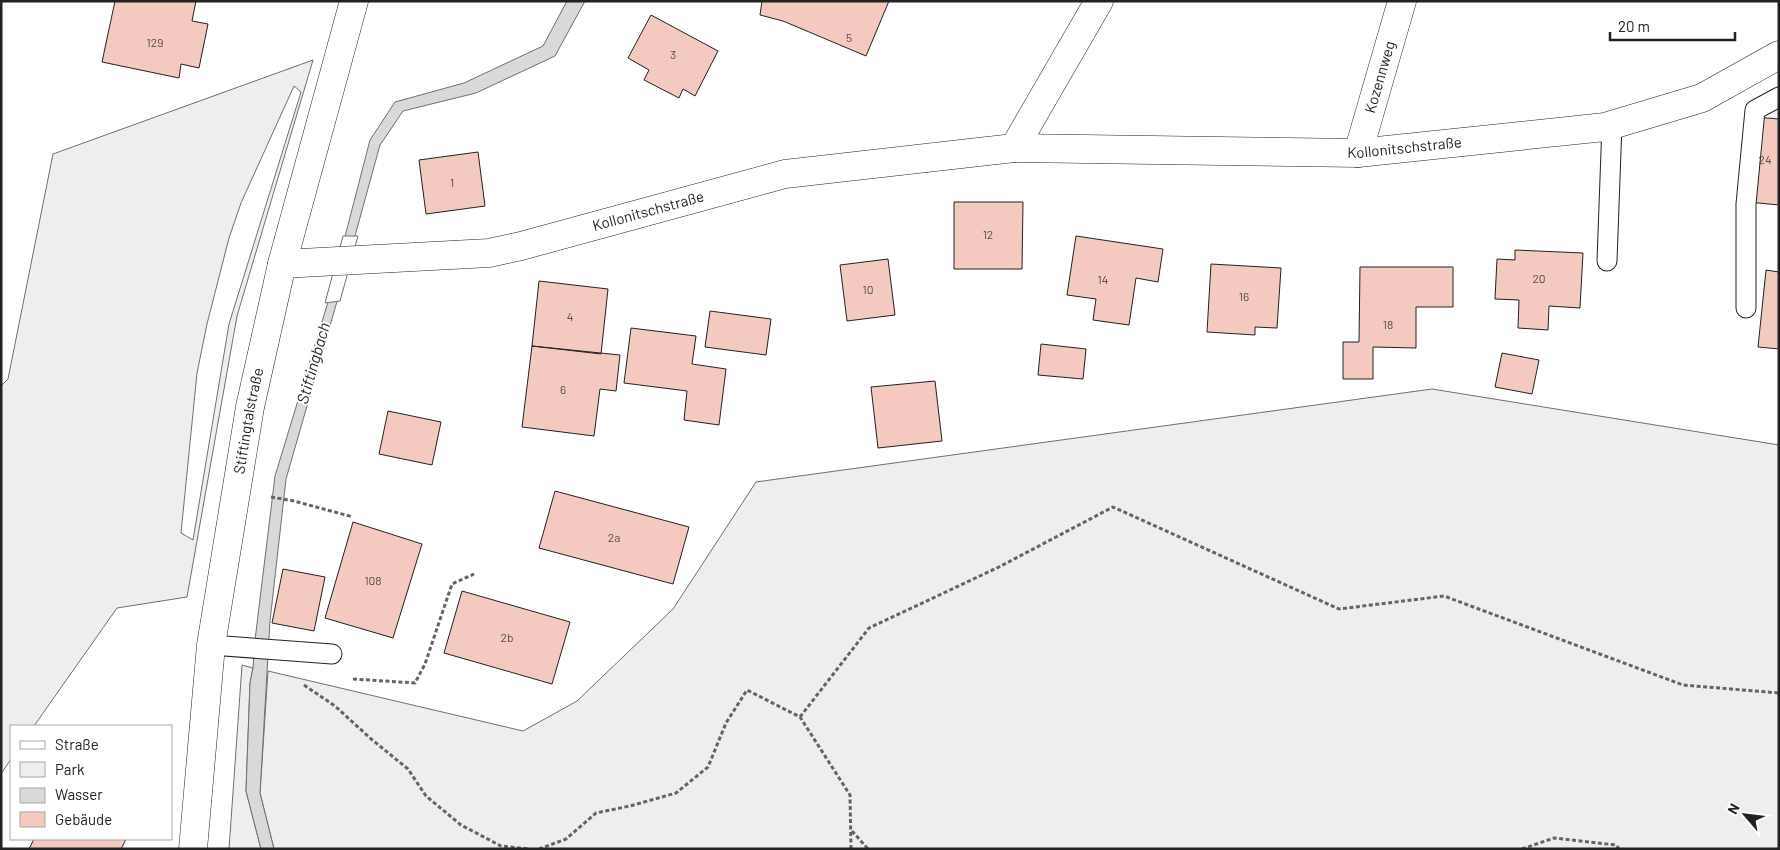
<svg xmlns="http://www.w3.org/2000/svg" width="1780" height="850" viewBox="0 0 1780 850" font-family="Barlow,sans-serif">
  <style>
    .green { fill: #eee; stroke: #6f6f6f; fill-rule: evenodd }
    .water { fill: #d9d9d9; stroke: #6f6f6f }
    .pier { fill: #fff; stroke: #6f6f6f }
    .building { fill: #f3c9c0; stroke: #222 }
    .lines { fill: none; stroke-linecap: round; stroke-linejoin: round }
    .service-casing { stroke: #222; stroke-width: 21 }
    .minor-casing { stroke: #222; stroke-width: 29 }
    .tertiary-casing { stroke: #222; stroke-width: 29 }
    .path { stroke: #646464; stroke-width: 3; stroke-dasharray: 4 2.5; stroke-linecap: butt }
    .service { stroke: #fff; stroke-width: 19 }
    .minor { stroke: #fff; stroke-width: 28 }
    .tertiary { stroke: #fff; stroke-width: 28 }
    .labels { text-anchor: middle; stroke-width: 4; stroke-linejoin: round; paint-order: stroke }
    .number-label { font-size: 12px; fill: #564c4a }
    .street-label { font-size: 15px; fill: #222; stroke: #fff }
    .water-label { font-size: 16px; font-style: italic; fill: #222; stroke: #fff }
  </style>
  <rect width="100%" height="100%" fill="#fff"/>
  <path class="green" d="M313 60 237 316 187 597 117 608 34 726H11V759L1 774V386L8 379 53 154ZM294 86 301 92 229 324 193 540 181 533 197 373 207 324 229 238 241 203Z
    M1432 389 1779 445V849H274L260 793 268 671 523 731 577 701 673 609 756 482Z
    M242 665 253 668 250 683 246 791 261 849H229Z"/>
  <path class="water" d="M567 1H585L555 56 476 93 403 111 380 145 336 305 286 479 270 621 260 793 274 849H261L246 791 250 683 253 668 255 640 275 476 328 302 370 140 395 102 464 83 543 46Z"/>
  <path class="pier" d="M343 236H358L340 301 325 303Z"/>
  <path class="building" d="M115 1H196L192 21 208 24 199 68 181 64 179 78 102 62Z
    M762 1H889L866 56 783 21 760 15Z
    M651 15 718 51 695 96 683 89 679 98 644 80 649 70 628 58Z
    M1755 117 1779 119V205L1748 202Z
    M478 152 485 206 426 214 419 160Z
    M954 202H1023L1022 269H954Z
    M1076 236 1163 249 1158 282 1136 278 1129 325 1093 320 1096 299 1067 295Z
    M1515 250 1583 253 1580 308 1549 306 1548 330 1518 328 1519 300 1495 299 1497 259 1515 260Z
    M888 259 895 315 847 321 840 265Z
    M1211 264 1281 268 1277 328 1255 327V335L1207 332Z
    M1360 267H1453V307H1416V348L1373 347V379H1343V342H1359Z
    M1766 270 1779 272V349L1758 347Z
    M539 281 608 289 601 354 532 346Z
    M710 311 771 319 766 355 705 347Z
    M631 328 696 336 692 364 726 369 719 425 684 420 687 391 624 383Z
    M1041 344 1086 349 1083 379 1038 375Z
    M532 346 620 355 616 391 600 389 594 436 522 427Z
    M1502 353 1539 360 1532 394 1495 387Z
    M935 381 942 441 878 448 871 387Z
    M388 411 441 422 432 465 379 454Z
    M555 491 689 527 673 584 539 548Z
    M353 522 422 544 393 638 325 618Z
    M283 569 325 577 314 631 272 623Z
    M462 591 570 622 552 684 444 653Z
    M34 839H126L121 849H29Z"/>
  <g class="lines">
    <defs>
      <path id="service" d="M1607 261 1612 124
        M1746 308V204L1755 110 1779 97
        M211 645 332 654"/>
      <g id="minor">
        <path d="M1014 148 1099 1"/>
        <path id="s1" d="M1358 153 1402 1"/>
        <path id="s2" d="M282 264 489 253 521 246 785 174 1014 148 1358 153 1605 127 1702 98 1779 55"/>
      </g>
      <g id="tertiary">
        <path id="s3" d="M193 849 211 645 250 407 282 264 354 1"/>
      </g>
    </defs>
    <use href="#service" class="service-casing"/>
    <use href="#minor" class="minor-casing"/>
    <use href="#tertiary" class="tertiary-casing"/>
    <path class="path" d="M271 497 294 501 353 517
      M353 679 415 683 425 664 452 584 474 574
      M304 685 335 706 370 738 408 769 426 796 461 825 501 846 529 849
      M800 717 869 628 999 567 1113 507 1339 609 1444 596 1683 685 1779 693
      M852 831 868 849
      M539 849 566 839 596 813 630 806 676 793 708 767 726 723 747 690 800 717 850 795 851 849
      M1522 849 1554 838 1616 845 1619 849"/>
    <use href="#service" class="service"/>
    <use href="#minor" class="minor"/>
    <use href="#tertiary" class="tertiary"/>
  </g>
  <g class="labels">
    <g class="number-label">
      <text x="849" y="42">5</text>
      <text x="155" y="47">129</text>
      <text x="673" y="59">3</text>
      <text x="1765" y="164">24</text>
      <text x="452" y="187">1</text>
      <text x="988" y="239">12</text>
      <text x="1539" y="283">20</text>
      <text x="1103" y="284">14</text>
      <text x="868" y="294">10</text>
      <text x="1244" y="301">16</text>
      <text x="570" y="321">4</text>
      <text x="1388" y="329">18</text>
      <text x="563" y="394">6</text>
      <text x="614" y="542">2a</text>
      <text x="373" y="585">108</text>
      <text x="507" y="642">2b</text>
    </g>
    <g class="street-label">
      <text dy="5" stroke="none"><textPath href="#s1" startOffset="79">Kozennweg</textPath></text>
      <text dy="5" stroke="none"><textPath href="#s2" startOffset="1135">Kollonitschstraße</textPath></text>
      <text dy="5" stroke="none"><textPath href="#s2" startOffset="372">Kollonitschstraße</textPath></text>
      <text dy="5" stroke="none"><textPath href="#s3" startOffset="432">Stiftingtalstraße</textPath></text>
    </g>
    <g class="water-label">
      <text transform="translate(313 363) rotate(-74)" y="6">Stiftingbach</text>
    </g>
  </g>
  <rect width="1780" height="850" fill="none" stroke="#222222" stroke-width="5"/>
  <rect x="10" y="725" width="162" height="115" fill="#ffffff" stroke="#a7a7a7"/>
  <rect x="20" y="741" width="25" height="8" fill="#ffffff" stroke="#a7a7a7"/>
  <text x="55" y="750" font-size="15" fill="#222222">Straße</text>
  <rect x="20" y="762" width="25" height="15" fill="#eeeeee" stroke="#a7a7a7"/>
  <text x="55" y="775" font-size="15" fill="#222222">Park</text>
  <rect x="20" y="788" width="25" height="15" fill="#d9d9d9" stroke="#a7a7a7"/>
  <text x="55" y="800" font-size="15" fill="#222222">Wasser</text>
  <rect x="20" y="812" width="25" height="15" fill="#f3c9c0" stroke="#a7a7a7"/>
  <text x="55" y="825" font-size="15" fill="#222222">Gebäude</text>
  <g transform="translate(1745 815) rotate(298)" stroke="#ffffff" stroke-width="4" paint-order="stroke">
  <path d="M0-4L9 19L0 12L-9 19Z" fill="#222222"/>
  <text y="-8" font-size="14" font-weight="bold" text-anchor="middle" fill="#222222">N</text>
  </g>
  <path d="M1610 32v8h125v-8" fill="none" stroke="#222222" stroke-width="2.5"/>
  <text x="1618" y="32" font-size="15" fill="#222222" stroke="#ffffff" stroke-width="4" paint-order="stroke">20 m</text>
</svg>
